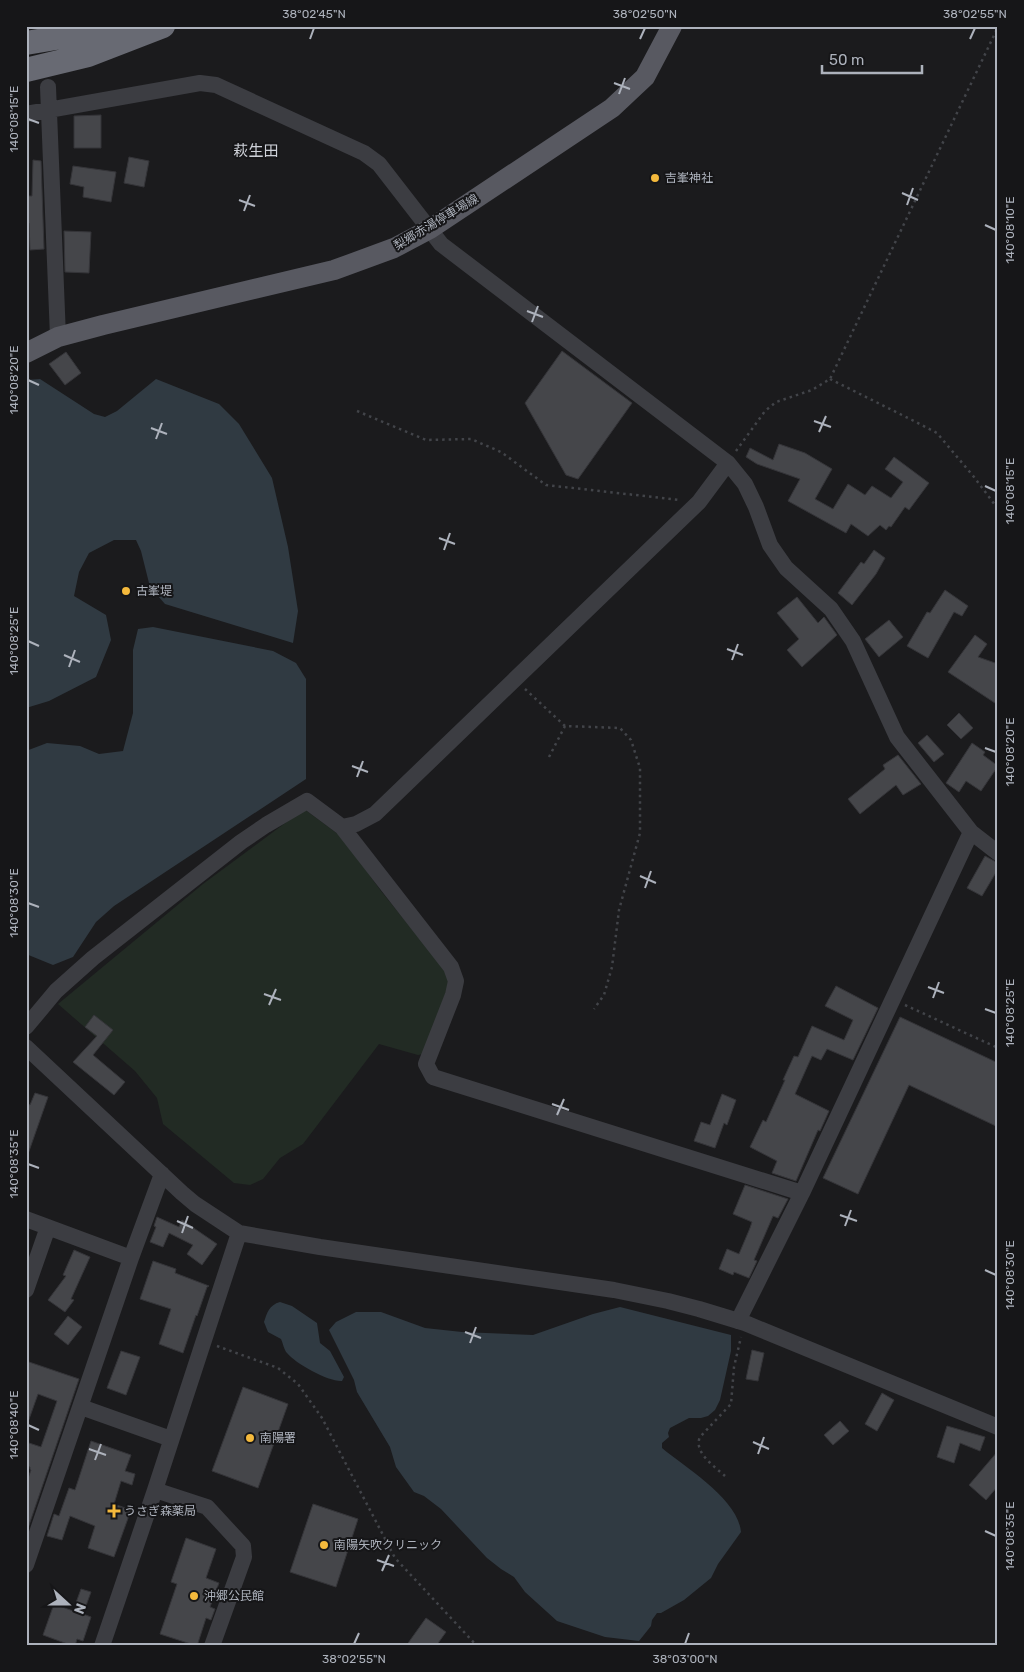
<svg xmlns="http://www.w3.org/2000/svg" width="1024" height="1672" viewBox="0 0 1024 1672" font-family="Rubik,'Noto Sans JP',sans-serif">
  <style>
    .green { fill: #222b24 }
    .water { fill: #303a42 }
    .building { fill: #45464a; stroke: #353539 }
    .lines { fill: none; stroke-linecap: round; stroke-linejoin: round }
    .path { stroke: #424449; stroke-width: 2.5; stroke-dasharray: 2.5 4; stroke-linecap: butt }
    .minor { stroke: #3c3d42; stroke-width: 16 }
    .major { stroke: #585961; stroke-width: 20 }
    .highway { stroke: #686a73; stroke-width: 24 }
    .ticks { fill: none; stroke: #adb2bc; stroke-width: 2 }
    .poi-dot { fill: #f4b93c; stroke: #161618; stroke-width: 2 }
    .labels { text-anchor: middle; stroke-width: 4; stroke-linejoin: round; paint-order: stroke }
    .poi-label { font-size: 12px; fill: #adb2bc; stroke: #161618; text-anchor: start }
    .street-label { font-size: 12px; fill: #adb2bc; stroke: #161618 }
    .quarter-label { font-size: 15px; fill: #ced1d8; stroke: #161618 }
    .neatline { fill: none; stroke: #adb2bc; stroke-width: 2 }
    .ticks-label { font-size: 12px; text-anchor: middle; fill: #adb2bc }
  </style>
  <rect width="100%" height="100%" fill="#1b1b1d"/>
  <path class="green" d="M304 809 342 837 381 891 446 971 450 980 425 1054 418 1055 379 1044 303 1144 280 1158 263 1179 250 1185 234 1183 163 1124 157 1098 135 1071 58 1004 203 884Z"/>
  <path class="water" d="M40 379 94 414 105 417 117 411 156 379 219 404 239 424 272 478 288 547 298 611 293 643 165 604 150 587 141 551 136 540H114L89 553 79 572 74 596 106 615 111 640 96 677 49 701 26 708V380Z
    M153 627 273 651 296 663 306 679V779L114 906 96 922 73 957 53 965 26 954V751L47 743 80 746 99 754 123 751 133 713V650L138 629Z
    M280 1302 292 1306 317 1323 320 1343 330 1351 344 1377 342 1381C329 1382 296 1364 287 1353 284 1350 283 1343 281 1339L268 1332 264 1322C267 1313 269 1305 280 1302Z
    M620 1307 731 1335V1351L720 1400 715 1410 708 1416 701 1418H689L670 1428 668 1433 669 1437 662 1443V1448C686 1468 738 1499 741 1532L718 1564 711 1578 684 1600 661 1613H657L652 1620 651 1626 639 1641 605 1637 557 1621 525 1592 514 1577 501 1569 487 1558 441 1509 424 1496 414 1492 396 1467 390 1447 357 1392 354 1380 329 1330 336 1322 356 1312H381L425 1328 462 1332 533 1335 593 1314Z"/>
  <path class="building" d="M101 115V148H74V116Z
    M129 157 149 161 144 187 124 183Z
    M33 160 41 161 44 249 30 250 29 223 26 222V196H32Z
    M73 166 116 172 111 202 83 197 84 187 70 184Z
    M64 231 91 232 89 273 65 272Z
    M562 351 632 403 578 479 566 475 525 403Z
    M66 352 81 373 65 385 49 364Z
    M779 444 805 453 832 469 815 499 833 509 848 484 865 495 872 486 891 498 903 482 885 469 894 457 929 483 909 510 905 507 891 527 889 526 886 530 880 525 868 536 851 524 846 533 788 501 800 479 757 464 746 457 750 448 773 460Z
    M874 550 885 558 876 574 852 605 838 593 861 562 864 564Z
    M945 590 968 606 962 616 954 612 928 658 907 646 927 612 930 613Z
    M797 597 818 623 824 617 837 635 802 667 787 650 799 639 777 613Z
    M889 620 903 637 879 657 865 639Z
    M975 635 987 644 978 657 998 664V705L948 672Z
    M959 713 973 728 961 739 947 725Z
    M927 735 944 754 934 762 918 743Z
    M972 743 985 752 983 755 998 766 981 791 966 781 959 792 946 783Z
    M898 755 921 784 903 795 896 785 860 814 848 799 885 769 883 765Z
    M985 856 998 863V869L982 896 967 888Z
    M836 986 878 1008 853 1060 827 1049 821 1060 812 1056 795 1094 829 1111 820 1131 818 1130 796 1181 772 1173 777 1161 750 1147 763 1120 766 1122 785 1080H783L794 1056 798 1057 812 1026 844 1040 853 1020 825 1006Z
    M94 1015 113 1030 93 1055 125 1082 114 1095 73 1062 97 1036 85 1027Z
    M900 1017 998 1063V1127L909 1085 858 1194 823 1178Z
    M35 1093 48 1097 28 1154H26V1103L30 1105Z
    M722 1094 736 1100 727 1125 724 1123 715 1148 694 1141 701 1122 710 1125Z
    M745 1185 788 1199 778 1218 773 1216 754 1260 757 1261 749 1278 734 1272 733 1275 719 1269 727 1249 739 1254 750 1228 752 1222 733 1214Z
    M157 1217 179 1227 182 1220 217 1244 202 1265 187 1254 193 1245 169 1233 163 1247 150 1242 156 1227 154 1226Z
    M74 1250 90 1257 71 1299 74 1300 65 1312 48 1300 66 1276 63 1275Z
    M153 1261 176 1269 175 1273 209 1286 207 1287 197 1316 196 1315 183 1353 159 1344 171 1309 140 1299Z
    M68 1316 82 1327 68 1345 54 1334Z
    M752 1350 764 1353 758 1381 746 1379Z
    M121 1351 140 1357 126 1395 107 1388Z
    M26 1361 79 1379 27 1531 26 1484 31 1470 30 1469V1467L26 1466V1442L41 1447 57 1401 38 1394 28 1422H26Z
    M243 1387 288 1404 258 1488 212 1471Z
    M882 1393 894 1400 877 1431 865 1424Z
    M840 1421 849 1431 833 1445 824 1435Z
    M947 1426 985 1437 980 1451 960 1443 954 1463 937 1457Z
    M91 1441 131 1455 125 1471 135 1474 132 1485 121 1481 114 1504 131 1510 114 1557 88 1548 95 1526 70 1516 62 1540 47 1536 54 1514 59 1516 69 1488 75 1490Z
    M998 1451V1486L986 1500 969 1485Z
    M313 1504 358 1519 336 1587 290 1572Z
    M186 1538 216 1549 206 1578 219 1583 210 1607 215 1609 211 1620 206 1618 197 1646 160 1634 177 1584 171 1582Z
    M81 1589 91 1592 83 1614 91 1617 83 1641 77 1639 75 1646H73L43 1635 54 1604 73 1611Z
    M426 1618 446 1632 436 1646H406Z"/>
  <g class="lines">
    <path class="path" d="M830 379 912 420 937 433 974 477 998 509
      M357 411 426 440 471 439 501 452 546 485 680 500
      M736 451 765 411 776 402 812 390 830 379 998 27
      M525 689 565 726 620 728 631 740 640 768V833L619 910 612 967 604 995 594 1009
      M549 757 565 726
      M905 1005 998 1048
      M217 1346 278 1368 298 1384 322 1418 395 1558 477 1646
      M725 1476C715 1467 693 1452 700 1437L731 1404 734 1367 741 1337"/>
    <path class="minor" d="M48 87 58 337
      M26 114 200 83 216 85 364 153 379 164 441 244 728 463 745 484 756 507 770 545 786 568 831 609 853 641 897 737 971 832 998 853
      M342 827 356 824 375 814 699 502 728 463
      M26 1027 56 991 93 958 241 842 266 825 307 801 342 827 451 967 456 981 453 995 426 1064 433 1077 802 1193
      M26 1047 182 1193 195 1204 239 1233 320 1247 614 1290 668 1301 699 1309 745 1323 998 1427
      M26 1219 131 1258
      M26 1290 48 1227
      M738 1321 802 1193 971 832
      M81 1407 171 1439
      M155 1490 207 1507 243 1546 244 1557 212 1646
      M26 1565 131 1258 162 1174
      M102 1646 155 1490 239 1233"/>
    <path class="major" d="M26 353 58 337 103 325 334 270 394 248 430 229 612 108 645 77 672 26"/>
    <path class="highway" d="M26 43 127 26
      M26 70 88 55 163 26"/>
  </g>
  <path class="ticks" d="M310 39 314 28M640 39 645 28M970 39 975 28M614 83 630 89M619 94 625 78M28 119 39 123M902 193 918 200M239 200 255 206M907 205 913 188M244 211 250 195M985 225 996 230M527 311 543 317M532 322 538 306M28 380 39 385M814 421 831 427M151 428 167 434M819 432 826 416M156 439 162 423M985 486 996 491M439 538 455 544M444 550 450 533M28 641 39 646M727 649 743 655M64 655 80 662M732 660 738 644M69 667 75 650M985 748 996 752M352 766 368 772M357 777 363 761M640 876 656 883M645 888 651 871M28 903 39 907M928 987 944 993M264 994 281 1000M933 998 939 982M269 1005 276 989M985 1009 996 1013M552 1104 569 1110M557 1115 564 1099M28 1164 39 1168M840 1215 857 1221M177 1221 193 1228M845 1226 851 1210M182 1233 188 1216M985 1270 996 1275M465 1332 481 1338M470 1343 476 1327M28 1425 39 1430M753 1442 769 1449M89 1449 106 1455M758 1454 764 1437M95 1460 101 1444M985 1531 996 1536M377 1560 394 1566M382 1571 389 1555M354 1644 359 1633M685 1644 689 1633"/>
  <g class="poi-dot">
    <circle cx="655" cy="178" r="5"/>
    <circle cx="126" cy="591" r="5"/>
    <circle cx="250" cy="1438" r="5"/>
    <path d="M111.5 1503.5h5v5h5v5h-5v5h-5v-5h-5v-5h5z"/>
    <circle cx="324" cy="1545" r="5"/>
    <circle cx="194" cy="1596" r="5"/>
  </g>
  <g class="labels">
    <g class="poi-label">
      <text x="665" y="182">吉峯神社</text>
      <text x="136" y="595">古峯堤</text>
      <text x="260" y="1442">南陽署</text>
      <text x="124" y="1515">うさぎ森薬局</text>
      <text x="334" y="1549">南陽矢吹クリニック</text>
      <text x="204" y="1600">沖郷公民館</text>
    </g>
    <g class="street-label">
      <text transform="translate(436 222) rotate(-31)" y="4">梨郷赤湯停車場線</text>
    </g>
    <g class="quarter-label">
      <text x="256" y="156">萩生田</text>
    </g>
  </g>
  <rect width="1024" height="1672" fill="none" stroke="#161618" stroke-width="55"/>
  <g transform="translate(68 1604) rotate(111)" stroke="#161618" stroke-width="4" paint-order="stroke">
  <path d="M0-4L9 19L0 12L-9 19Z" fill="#adb2bc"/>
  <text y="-8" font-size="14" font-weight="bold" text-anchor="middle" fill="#adb2bc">N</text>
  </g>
  <path d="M822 65v8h100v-8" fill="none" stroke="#adb2bc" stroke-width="2.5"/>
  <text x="829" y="65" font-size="15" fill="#adb2bc" stroke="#161618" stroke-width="4" paint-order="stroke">50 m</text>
  <rect x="28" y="28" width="968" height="1616" class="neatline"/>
  <g class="ticks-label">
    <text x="314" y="18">38°02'45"N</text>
    <text x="645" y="18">38°02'50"N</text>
    <text x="975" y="18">38°02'55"N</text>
    <text transform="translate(14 119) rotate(-90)" y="4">140°08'15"E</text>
    <text transform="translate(1010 230) rotate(-90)" y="4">140°08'10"E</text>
    <text transform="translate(14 380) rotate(-90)" y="4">140°08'20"E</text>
    <text transform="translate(1010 491) rotate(-90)" y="4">140°08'15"E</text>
    <text transform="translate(14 641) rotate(-90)" y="4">140°08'25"E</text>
    <text transform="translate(1010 752) rotate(-90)" y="4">140°08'20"E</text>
    <text transform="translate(14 903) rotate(-90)" y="4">140°08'30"E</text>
    <text transform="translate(1010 1013) rotate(-90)" y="4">140°08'25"E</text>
    <text transform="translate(14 1164) rotate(-90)" y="4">140°08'35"E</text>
    <text transform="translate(1010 1275) rotate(-90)" y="4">140°08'30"E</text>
    <text transform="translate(14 1425) rotate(-90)" y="4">140°08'40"E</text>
    <text transform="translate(1010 1536) rotate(-90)" y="4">140°08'35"E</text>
    <text x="354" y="1663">38°02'55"N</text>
    <text x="685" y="1663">38°03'00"N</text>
  </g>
</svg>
